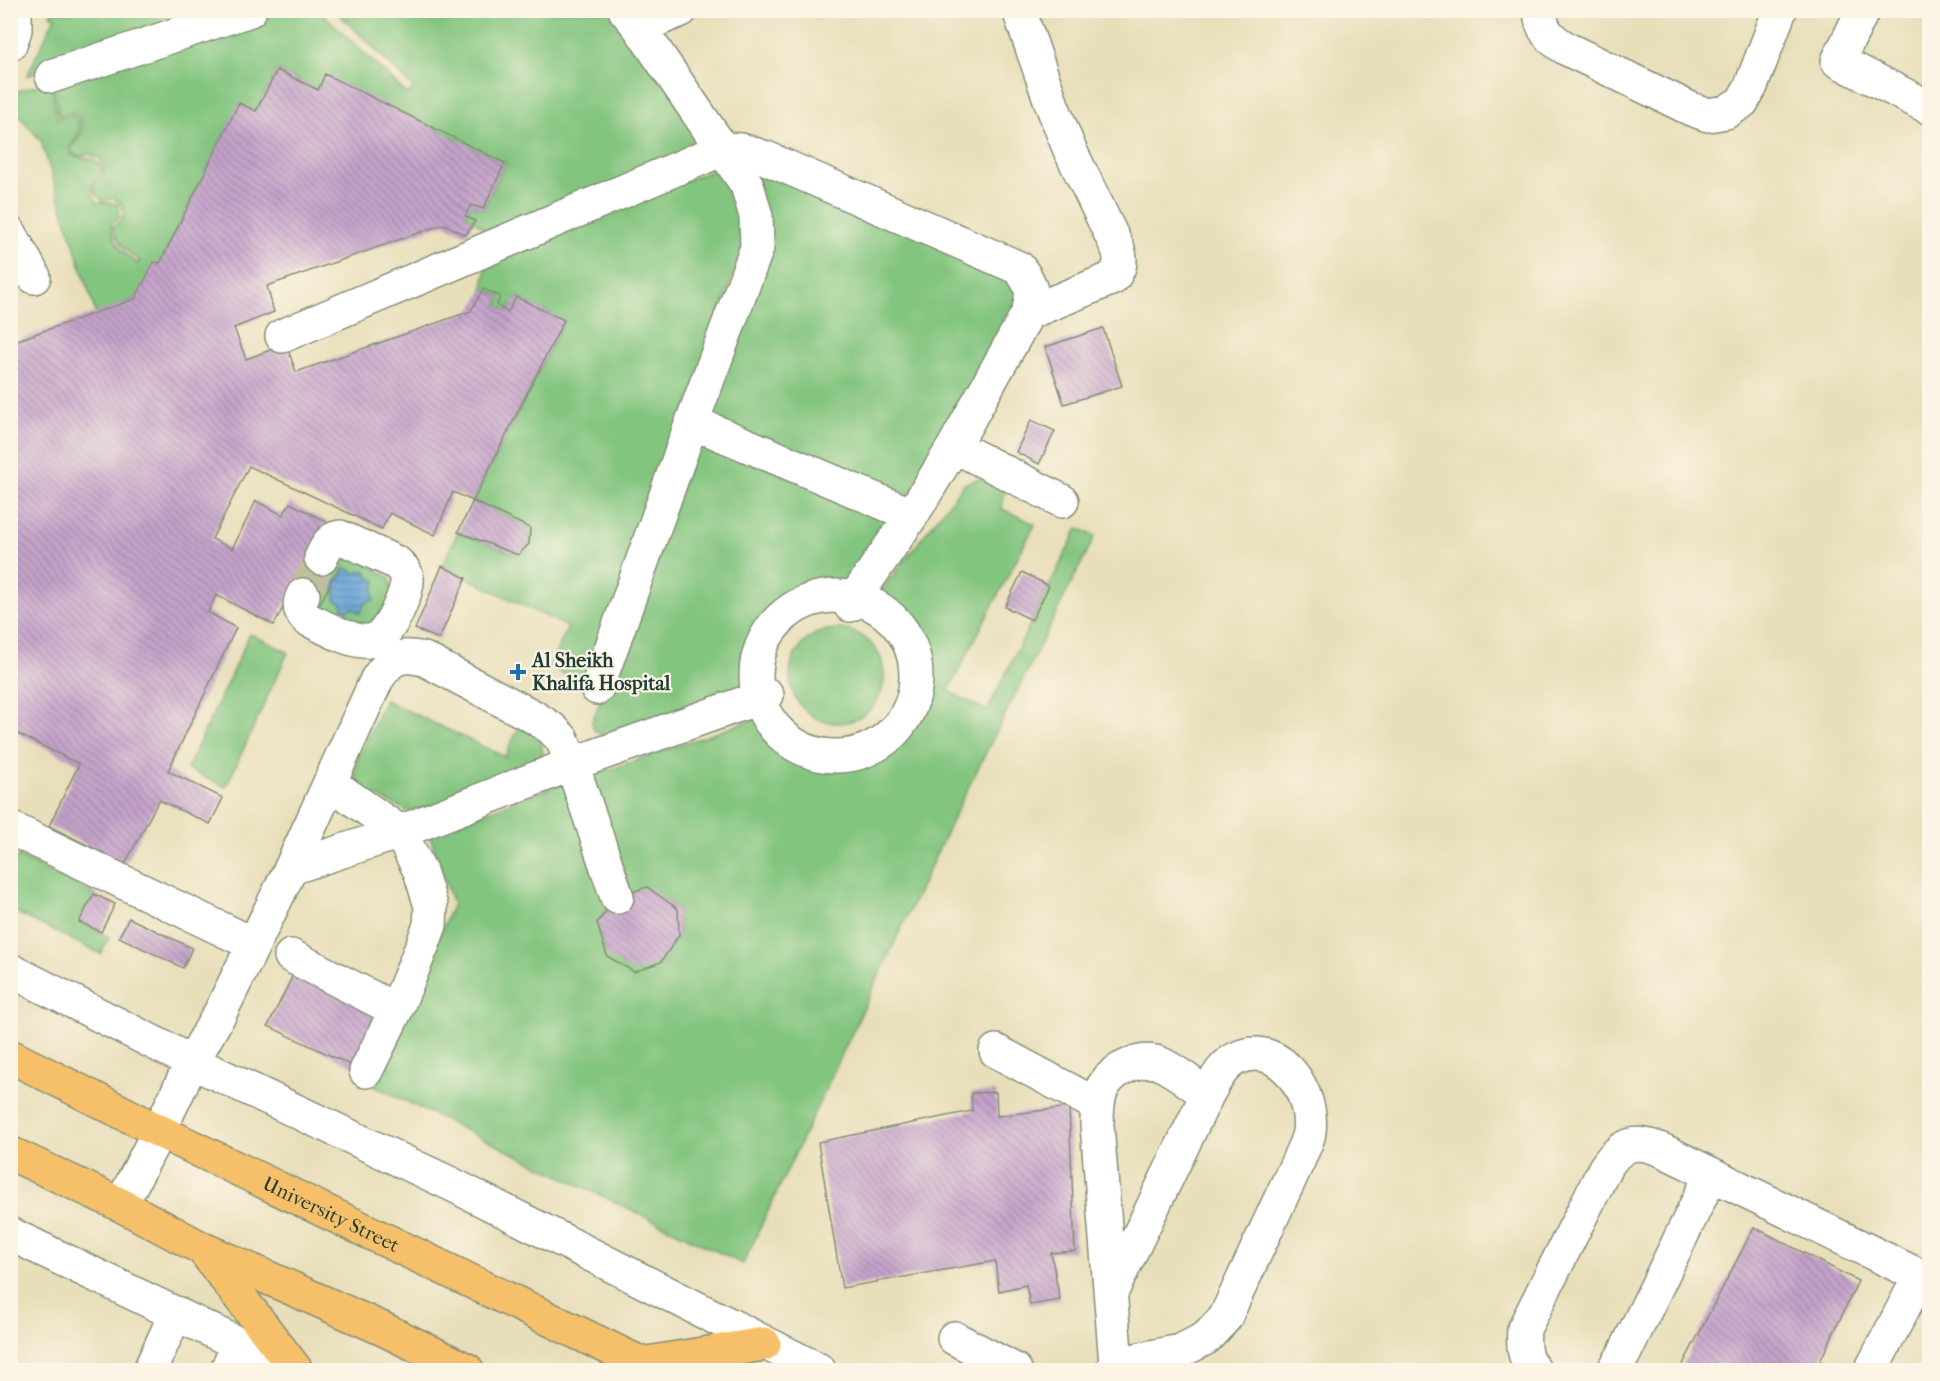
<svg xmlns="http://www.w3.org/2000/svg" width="1940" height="1381" viewBox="0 0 1940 1381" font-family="'IM FELL French Canon',serif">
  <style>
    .green { fill: #82c57e; stroke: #508159; stroke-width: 1.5; fill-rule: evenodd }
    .water { fill: url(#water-rules); stroke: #417085; stroke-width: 1.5 }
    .building { fill: url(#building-back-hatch) }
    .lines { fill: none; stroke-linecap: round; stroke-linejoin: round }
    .minor-tunnel { stroke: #c0be9e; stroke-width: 33; stroke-dasharray: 33 16; stroke-linecap: butt }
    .minor-casing { stroke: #848e76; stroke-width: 36 }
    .major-casing { stroke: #848e76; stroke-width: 36 }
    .minor { stroke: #fff; stroke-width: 33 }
    .major { stroke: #f6c06b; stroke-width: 33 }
    .poi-dot { fill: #1f6fb2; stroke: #fcf5e5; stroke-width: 2 }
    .labels { text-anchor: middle; stroke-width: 4.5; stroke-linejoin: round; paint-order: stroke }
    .poi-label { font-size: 20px; font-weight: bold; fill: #1f3d34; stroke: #fcf5e5; text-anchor: start }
    .street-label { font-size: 20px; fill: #1f3d34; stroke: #fcf5e5 }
  </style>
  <defs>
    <pattern id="water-rules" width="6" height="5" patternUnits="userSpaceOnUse" patternTransform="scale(1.5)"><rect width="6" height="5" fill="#63a3d6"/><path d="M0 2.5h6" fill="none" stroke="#5186ae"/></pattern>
    <pattern id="building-back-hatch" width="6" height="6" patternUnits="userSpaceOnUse" patternTransform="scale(1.5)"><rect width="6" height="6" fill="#c4a2ca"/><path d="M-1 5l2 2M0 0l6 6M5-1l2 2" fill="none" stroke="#9f85a5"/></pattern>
  </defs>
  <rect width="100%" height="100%" fill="#fcf5e5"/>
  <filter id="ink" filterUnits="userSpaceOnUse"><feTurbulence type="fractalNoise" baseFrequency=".0167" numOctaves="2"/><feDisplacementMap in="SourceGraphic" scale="12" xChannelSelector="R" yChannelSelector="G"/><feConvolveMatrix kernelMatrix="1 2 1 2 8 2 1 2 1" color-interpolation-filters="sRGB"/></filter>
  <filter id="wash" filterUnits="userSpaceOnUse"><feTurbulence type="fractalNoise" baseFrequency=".008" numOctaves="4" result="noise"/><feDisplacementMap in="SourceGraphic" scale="24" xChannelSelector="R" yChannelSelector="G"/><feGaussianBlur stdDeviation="1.35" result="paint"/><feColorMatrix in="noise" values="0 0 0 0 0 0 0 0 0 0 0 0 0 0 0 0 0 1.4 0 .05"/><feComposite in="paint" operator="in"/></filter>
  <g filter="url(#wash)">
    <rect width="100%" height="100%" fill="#e8deb9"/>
    <path class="green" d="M52 11H227L27 76 55 17 50 15Z
      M268 11H320L407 94 414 88 336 11H620L701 133 696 148 494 239 475 221 465 216 471 205 483 209 505 163 325 75 318 90 277 70 256 111 239 104 160 263 135 299 96 314 41 141 10 105 17 91 51 82 57 120 71 116 78 121C82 136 76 136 69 148L71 155C84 161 91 153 102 168L100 176 91 186C95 212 105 198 119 205L120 217 111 225C111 241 125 256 138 264L140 261C128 254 115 241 113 227L123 219 124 212 122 204 113 198 103 201 95 193 93 187 102 178 104 167 100 159 89 154 79 156 73 154 71 149C78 135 85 137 80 119L71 113 59 117 53 82Z
      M759 163 1027 285 905 503 718 423 710 408 758 193Z
      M723 166 750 227 588 687 549 667 568 627 442 566 458 532 517 555 529 544 530 528 473 501 564 321 517 297 508 312 497 305 500 296 483 289 487 258Z
      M699 441 892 516 843 594C783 594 749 630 751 689L607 739 594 730 592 722Z
      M977 479H985L1005 490 1002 509 1035 524 948 691 987 711 1078 528 1095 536 958 808 743 1264 374 1086 453 904 429 833 572 780 613 902 597 923 607 955 634 971 661 962 679 935 678 909 647 888 623 895 583 779 758 718C766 728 773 738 783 745 818 770 870 767 899 734 928 703 932 649 900 619 892 612 882 606 873 601L964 484Z
      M349 553 390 578C395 607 386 609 366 627L322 611 320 604 344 557ZM376 581 373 591 365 603 335 600V590Z
      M790 676a47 47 0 1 1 94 0a47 47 0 1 1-94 0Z
      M250 634 288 652 226 787 187 769Z
      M385 700 505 757 520 725 541 741 543 755 539 763 431 807 408 811 365 791 359 784 355 775 356 764Z
      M18 856 94 894 80 922 109 937 101 954 11 910 10 871Z"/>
    <path class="water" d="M345 568 356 573 365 570 369 578 376 581 373 591 374 600 365 603 360 613 353 608 344 611 342 603 335 600V590L333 581 341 577Z"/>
    <g id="blocks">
      <path class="building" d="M277 70 318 90 325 74 505 163 483 209 471 205 465 216 475 221 466 235 444 224 267 286 274 312 234 328 246 359 286 344 296 372 471 311 483 289 500 296 497 305 508 312 516 297 564 320 473 501 453 492 435 535 390 513 382 529 249 466 212 539 232 549 256 501 283 515 290 503 327 522 310 552 339 567 320 604 292 590 274 625 216 595 208 612 236 628 168 771 223 798 210 824 159 800 125 864 49 826 79 764 10 730V327L15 341 135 299 154 262 160 263 239 103 256 111Z
        M1103 328 1122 386 1064 404 1045 347Z
        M1031 420 1055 431 1039 464 1016 452Z
        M473 501 530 528 529 544 518 555 458 532Z
        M442 566 466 578 439 639 415 629Z
        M1022 572 1049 586 1032 620 1005 607Z
        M647 887 678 909 679 935 661 962 634 972 607 956 597 923 617 897Z
        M94 894 115 904 101 932 79 922Z
        M129 918 192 948 183 968 119 937Z
        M294 973 384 1018 359 1069 268 1026Z
        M996 1092 997 1116 1069 1107 1075 1251 1051 1253 1060 1300 1030 1305 1026 1285 999 1291 995 1261 842 1288 818 1142 972 1111 971 1093Z
        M1754 1227 1858 1281 1816 1370H1680Z"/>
    </g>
  </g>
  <g filter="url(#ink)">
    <use href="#blocks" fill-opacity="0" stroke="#848e76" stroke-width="1.5"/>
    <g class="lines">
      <path class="minor-tunnel" d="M303 595 321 558"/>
      <defs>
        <path id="minor" d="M1019 10 1052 105 1069 148 1118 249C1122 261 1120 268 1113 278L1028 313
          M1540 10C1541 31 1550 39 1567 49L1691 109 1708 115 1726 112 1742 102 1751 86 1780 10
          M1863 10 1838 61 1930 108
          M639 27 681 10
          M10 44 15 30V10
          M52 76 250 10
          M10 233 34 277
          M282 336 723 149 741 150 766 158 1019 268C1032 285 1034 292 1028 313L954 446 912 515 850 605
          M692 422 912 515
          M954 446 1062 501
          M303 595C298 605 300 612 307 619 323 626 351 643 368 641 375 640 382 636 387 629 394 620 409 589 407 578 406 571 401 567 397 563L340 537C328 539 326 548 321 558
          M756 676a80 80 0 1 1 160 0a80 80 0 1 1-160 0Z
          M597 688 692 422 757 248 756 216 747 185 639 27 625 10
          M330 783 400 832 420 871 431 906 430 925 423 944 396 1010 366 1071
          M10 828 253 944
          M291 868 400 832 572 764 767 695
          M291 956 396 1010
          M10 970 192 1062 451 1184 819 1370
          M996 1051 1097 1105
          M121 1205 159 1131 192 1062 220 1013 291 868 377 679C391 658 399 653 424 659L534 717 551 728 562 739 572 764 617 897
          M10 1234 293 1370
          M1111 1293 1207 1095C1215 1081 1223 1063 1240 1057 1282 1041 1314 1094 1309 1132 1308 1141 1302 1150 1299 1159L1225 1318 1206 1338 1181 1351 1116 1364
          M954 1338 1015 1370
          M150 1370 176 1313
          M227 1370 238 1343
          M1112 1370 1116 1364 1097 1125C1097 1112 1097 1096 1104 1085 1115 1068 1142 1056 1161 1064 1178 1072 1192 1084 1207 1095
          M1534 1370C1523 1358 1523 1345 1524 1329L1605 1168C1622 1142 1636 1139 1664 1151L1930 1281
          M1614 1370 1624 1354 1711 1175
          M1871 1370 1920 1276"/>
        <g id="major">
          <path id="s1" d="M10 1056 159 1131 655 1370"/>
          <path d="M10 1153 121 1205 203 1249 383 1329 467 1370"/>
          <path d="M206 1253 296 1370"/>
          <path d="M641 1364 764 1344"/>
        </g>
      </defs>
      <use href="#minor" class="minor-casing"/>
      <use href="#major" class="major-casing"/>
      <use href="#minor" class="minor"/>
      <use href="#major" class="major"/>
    </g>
  </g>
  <path class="poi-dot" d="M515 663h6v6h6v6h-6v6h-6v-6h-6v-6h6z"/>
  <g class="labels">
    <g class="poi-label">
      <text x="532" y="667">Al Sheikh<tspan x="532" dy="23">Khalifa Hospital</tspan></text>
    </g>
    <g class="street-label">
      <text dy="7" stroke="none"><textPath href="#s1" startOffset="358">University Street</textPath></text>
    </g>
  </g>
  <rect width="1940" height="1381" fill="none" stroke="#fcf5e5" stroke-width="36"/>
</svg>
